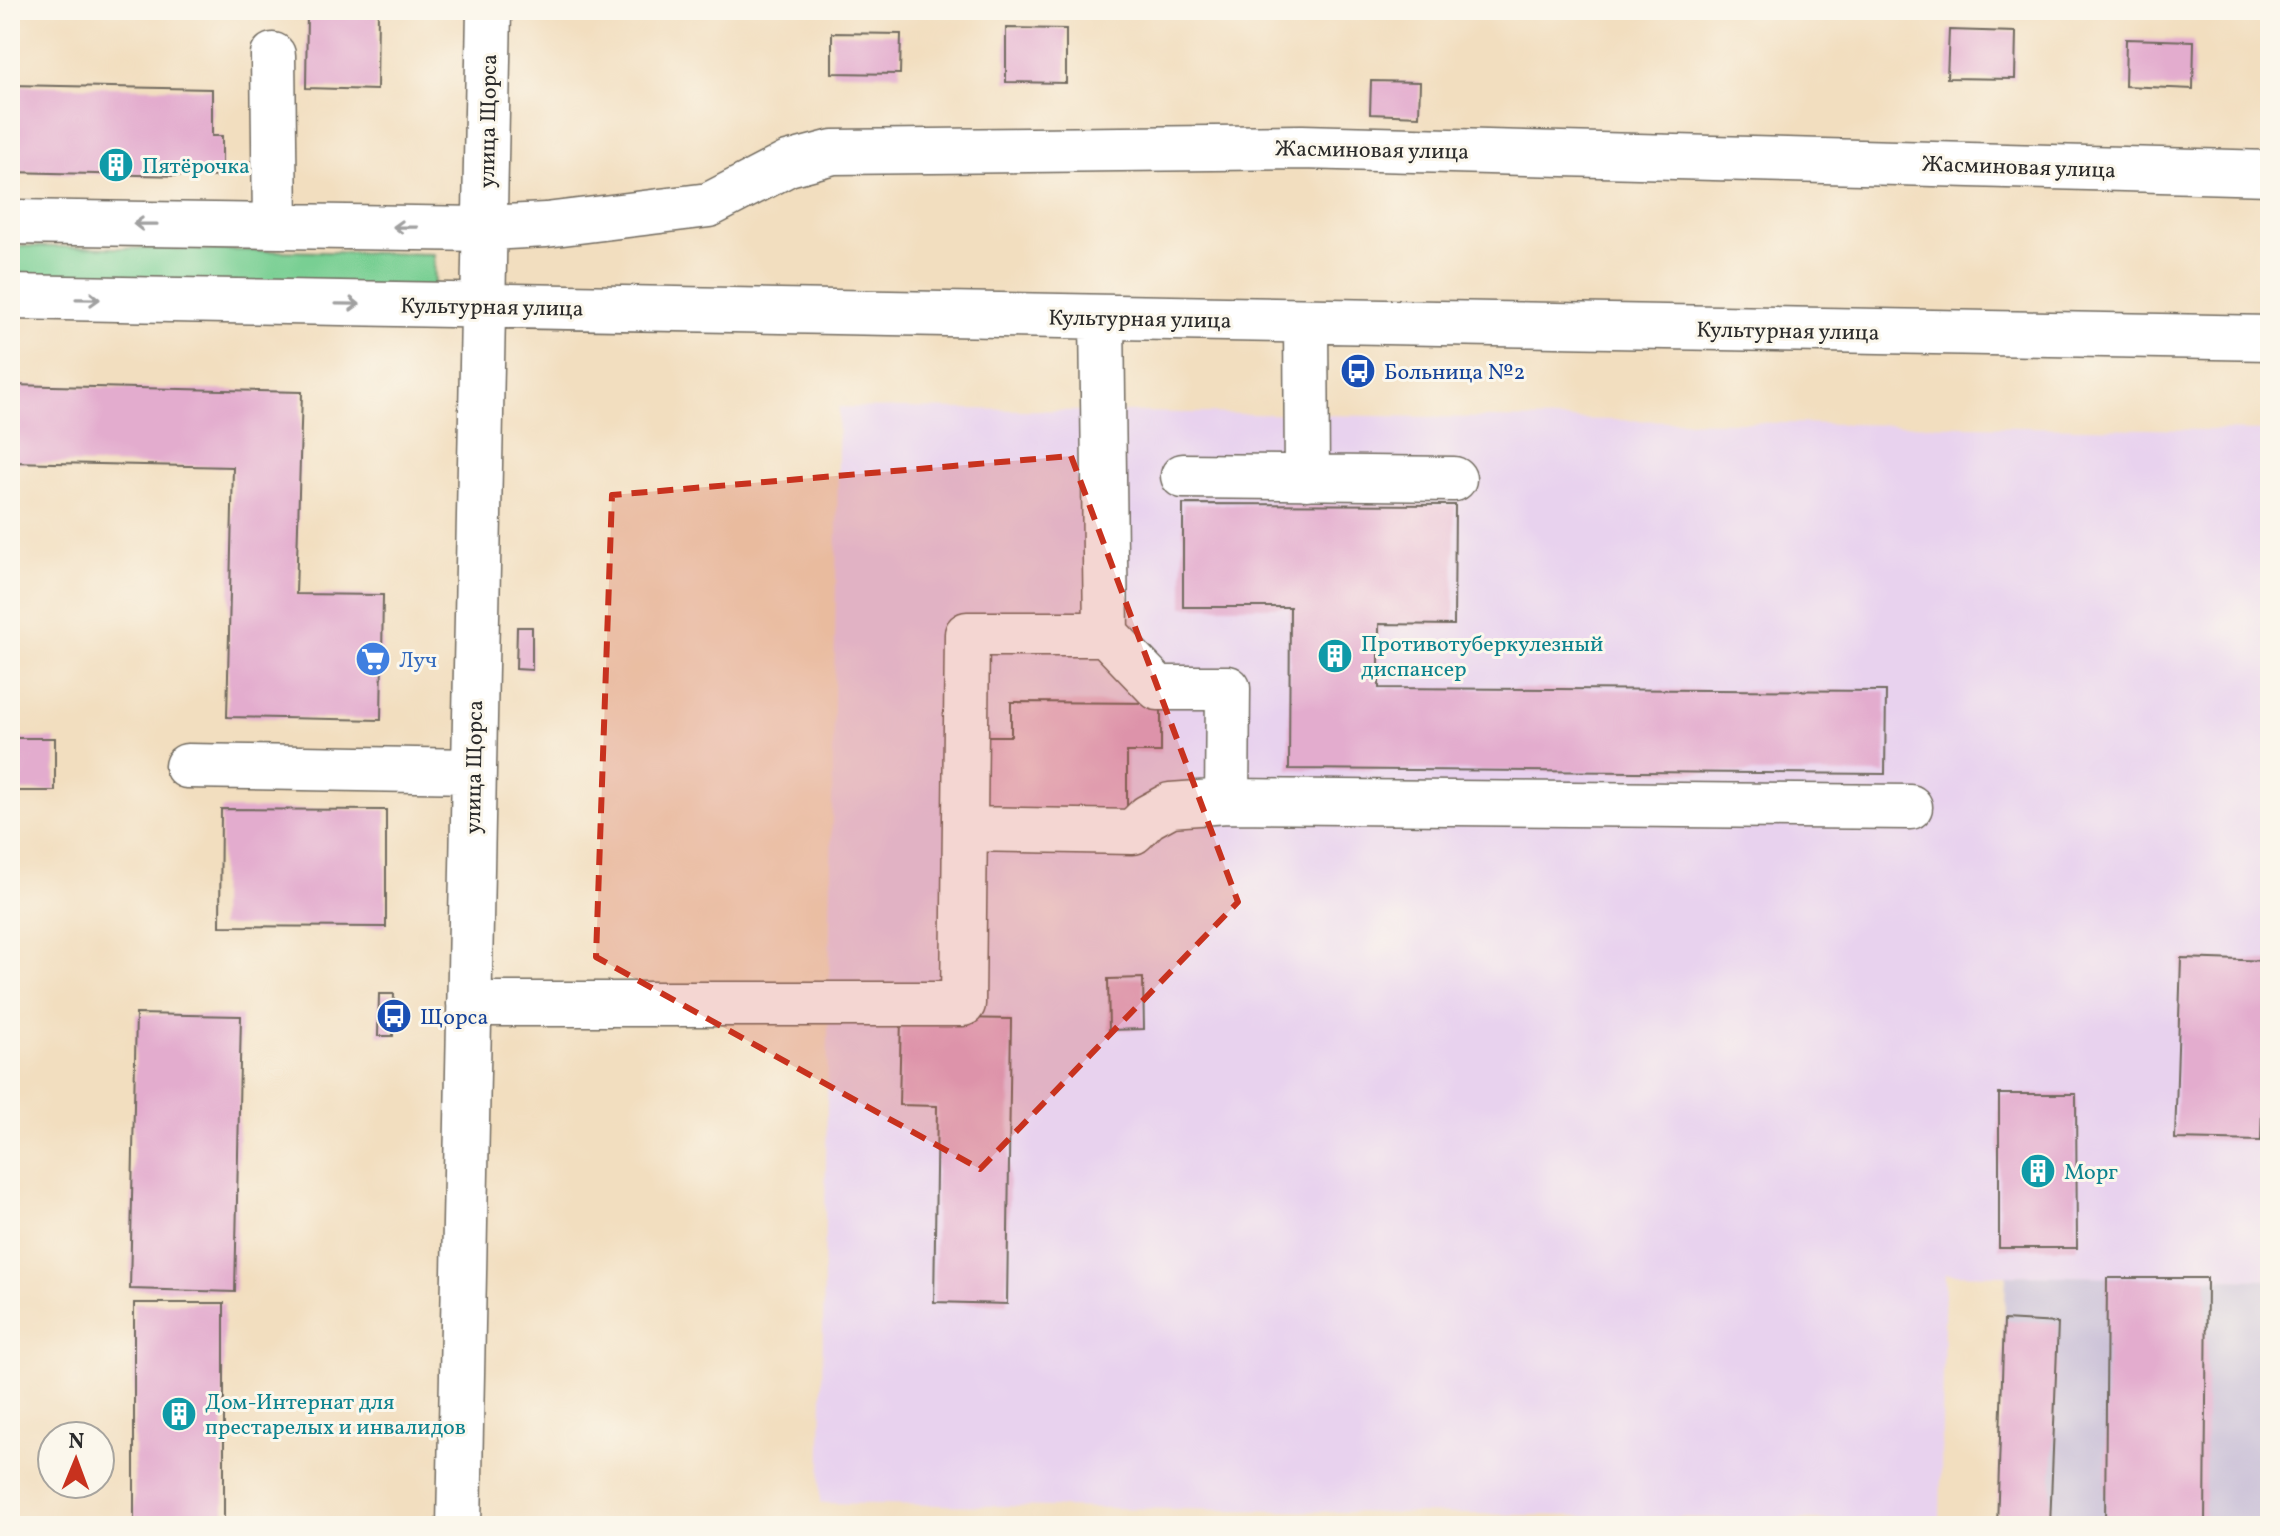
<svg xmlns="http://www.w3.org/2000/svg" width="2280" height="1536" viewBox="0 0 2280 1536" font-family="Vollkorn,serif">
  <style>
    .built { fill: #e8d2ee }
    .industrial { fill: #c9bfd7 }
    .green { fill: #78cf93; stroke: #527d5f; stroke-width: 2 }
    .building { fill: #e3acce }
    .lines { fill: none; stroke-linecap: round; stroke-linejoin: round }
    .minor-casing { stroke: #716a5f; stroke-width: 47 }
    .minor { stroke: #fff; stroke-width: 44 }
    .oneway { stroke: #a0a0a0 }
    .marked { fill: #c8321e; fill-opacity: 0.2; stroke: #c8321e; stroke-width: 6; stroke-dasharray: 16 10; stroke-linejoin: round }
    .labels { text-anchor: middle; stroke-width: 6; stroke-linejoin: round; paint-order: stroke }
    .street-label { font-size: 22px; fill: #2b2b2b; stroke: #fbf7ec }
    .culture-label { font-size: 22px; fill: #0d838f; stroke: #fbf7ec; text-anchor: start }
    .transit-label { font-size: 22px; fill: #164399; stroke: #fbf7ec; text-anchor: start }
    .shop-label { font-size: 22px; fill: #366cbe; stroke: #fbf7ec; text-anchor: start }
  </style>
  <rect width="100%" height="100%" fill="#fbf7ec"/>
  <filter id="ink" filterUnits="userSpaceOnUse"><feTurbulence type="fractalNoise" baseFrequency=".0125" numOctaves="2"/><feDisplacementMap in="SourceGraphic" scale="16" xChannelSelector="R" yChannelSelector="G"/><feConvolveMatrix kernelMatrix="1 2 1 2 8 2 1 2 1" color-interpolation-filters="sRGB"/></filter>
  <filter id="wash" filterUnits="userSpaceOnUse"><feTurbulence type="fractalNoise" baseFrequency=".006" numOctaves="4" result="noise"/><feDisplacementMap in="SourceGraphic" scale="32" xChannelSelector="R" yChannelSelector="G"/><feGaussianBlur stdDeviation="1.8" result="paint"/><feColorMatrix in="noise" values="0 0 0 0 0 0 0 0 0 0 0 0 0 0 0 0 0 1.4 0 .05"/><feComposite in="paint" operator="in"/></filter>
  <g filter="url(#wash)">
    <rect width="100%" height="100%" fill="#f2debf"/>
    <path class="built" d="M839 407 2270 431V1063L2266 1280 1945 1274 1940 1522 820 1503Z"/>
    <path class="industrial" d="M2006 1275 2270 1280V1526H1997Z"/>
    <path class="green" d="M10 246 434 254 435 289 10 282Z"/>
    <g id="blocks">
      <path class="building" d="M307 10H378L377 90 306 88Z
        M1006 28 1066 29V83L1006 82Z
        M1949 30 2016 32 2015 79 1947 78Z
        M832 33 901 34 900 74 832 73Z
        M2126 39 2194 41 2193 89 2125 86Z
        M1371 81 1420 82 1419 116 1370 114Z
        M10 85 212 89V136H222V177L10 172Z
        M10 385 302 392 296 594 383 595 381 720 227 717 233 467 10 462Z
        M1183 504 1455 505 1454 625 1379 624V688L1886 691 1885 774 1289 769 1290 607H1183Z
        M517 627H532V670L516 669Z
        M1011 702 1161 703V752H1127V813H978V736H1011Z
        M16 738H55V791H16Z
        M221 809 386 810V927L220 926Z
        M2181 958 2270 961V1040H2264L2261 1141 2175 1139Z
        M1143 978 1144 1029 1109 1030 1108 979Z
        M379 994H394L393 1036H378Z
        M136 1014 241 1016 235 1292 130 1289Z
        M901 1017 1011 1019 1007 1304 934 1302 937 1106 899 1105Z
        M1999 1094H2076L2077 1248H1999Z
        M2107 1278H2207L2205 1526H2105Z
        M134 1303H224V1526H134Z
        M2004 1320 2058 1323 2050 1526H1997Z"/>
    </g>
  </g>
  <g filter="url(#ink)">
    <use href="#blocks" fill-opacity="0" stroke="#716a5f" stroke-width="2"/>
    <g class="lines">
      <defs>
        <path id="minor" d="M273 55 275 226
          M10 222 483 229
          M486 228 546 225 709 205 788 164 833 152 1302 147 2270 173
          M10 297 2270 338
          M1102 317 1106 634 1158 688H1228L1227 801 1910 807
          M1306 321 1307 478
          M1183 476 1454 479
          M187 766 473 771
          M965 829 1133 832 1148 817 1170 805 1227 801
          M469 1004H963L967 634H1106
          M459 1526 489 10"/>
      </defs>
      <use href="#minor" class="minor-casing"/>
      <use href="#minor" class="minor"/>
    </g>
    <defs><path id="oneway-shaft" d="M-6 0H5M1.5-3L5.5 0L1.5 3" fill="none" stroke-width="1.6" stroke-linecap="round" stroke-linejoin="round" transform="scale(2)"/></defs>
    <g class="oneway">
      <use href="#oneway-shaft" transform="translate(145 224) rotate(-179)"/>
      <use href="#oneway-shaft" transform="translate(405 227) rotate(-179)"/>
      <use href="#oneway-shaft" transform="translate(88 299) rotate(1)"/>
      <use href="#oneway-shaft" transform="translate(348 304) rotate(1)"/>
    </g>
  </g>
  <path class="marked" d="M1071 456 1238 902 980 1169 596 957 612 495Z"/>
  <defs>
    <symbol id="building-disc" viewBox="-11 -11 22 22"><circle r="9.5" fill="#0f9aa8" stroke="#fbf7ec"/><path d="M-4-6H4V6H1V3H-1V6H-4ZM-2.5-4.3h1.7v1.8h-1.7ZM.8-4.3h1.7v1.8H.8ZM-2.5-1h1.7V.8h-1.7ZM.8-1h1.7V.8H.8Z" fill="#fff"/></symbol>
    <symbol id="bus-disc" viewBox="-11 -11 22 22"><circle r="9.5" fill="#1a4fb4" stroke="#fbf7ec"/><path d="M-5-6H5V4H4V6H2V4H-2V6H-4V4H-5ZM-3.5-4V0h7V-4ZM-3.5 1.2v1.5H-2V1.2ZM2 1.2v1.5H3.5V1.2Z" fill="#fff"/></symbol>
    <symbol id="supermarket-disc" viewBox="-11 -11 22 22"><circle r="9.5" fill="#3f7fe0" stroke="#fbf7ec"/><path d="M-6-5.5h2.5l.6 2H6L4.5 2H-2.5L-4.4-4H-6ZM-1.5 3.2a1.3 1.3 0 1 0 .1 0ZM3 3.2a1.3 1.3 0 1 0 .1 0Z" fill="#fff"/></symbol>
  </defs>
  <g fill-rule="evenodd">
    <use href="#building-disc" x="96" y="145" width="40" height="40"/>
    <use href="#bus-disc" x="1338" y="351" width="40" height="40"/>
    <use href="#building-disc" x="1315" y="636" width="40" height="40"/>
    <use href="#supermarket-disc" x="353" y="639" width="40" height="40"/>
    <use href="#bus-disc" x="374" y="996" width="40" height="40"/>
    <use href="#building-disc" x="2018" y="1151" width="40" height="40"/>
    <use href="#building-disc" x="159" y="1394" width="40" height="40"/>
  </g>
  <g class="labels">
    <g class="street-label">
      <text transform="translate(487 121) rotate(-89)" y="8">улица Щорса</text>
      <text transform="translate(1372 149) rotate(1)" y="8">Жасминовая улица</text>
      <text transform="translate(2019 166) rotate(2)" y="8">Жасминовая улица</text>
      <text transform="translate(492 306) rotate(1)" y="8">Культурная улица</text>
      <text transform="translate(1140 318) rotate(1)" y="8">Культурная улица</text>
      <text transform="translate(1788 330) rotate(1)" y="8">Культурная улица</text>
      <text transform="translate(473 767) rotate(-89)" y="8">улица Щорса</text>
    </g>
    <g class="culture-label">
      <text x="142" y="173">Пятёрочка</text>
      <text x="1361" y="651">Противотуберкулезный<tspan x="1361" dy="25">диспансер</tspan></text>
      <text x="2064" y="1179">Морг</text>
      <text x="205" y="1409">Дом-Интернат для<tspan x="205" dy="25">престарелых и инвалидов</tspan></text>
    </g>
    <g class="transit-label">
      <text x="1384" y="379">Больница №2</text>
      <text x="420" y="1024">Щорса</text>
    </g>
    <g class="shop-label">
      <text x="399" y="667">Луч</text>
    </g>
  </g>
  <rect width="2280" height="1536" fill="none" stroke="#fbf7ec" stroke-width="40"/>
  <g transform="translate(76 1460) rotate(1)"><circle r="38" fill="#fbf7ec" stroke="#a8a59f" stroke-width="2"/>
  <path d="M0-6L14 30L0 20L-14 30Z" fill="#c8321e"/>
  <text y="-12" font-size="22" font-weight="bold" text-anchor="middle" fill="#2b2b2b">N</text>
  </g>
</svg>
